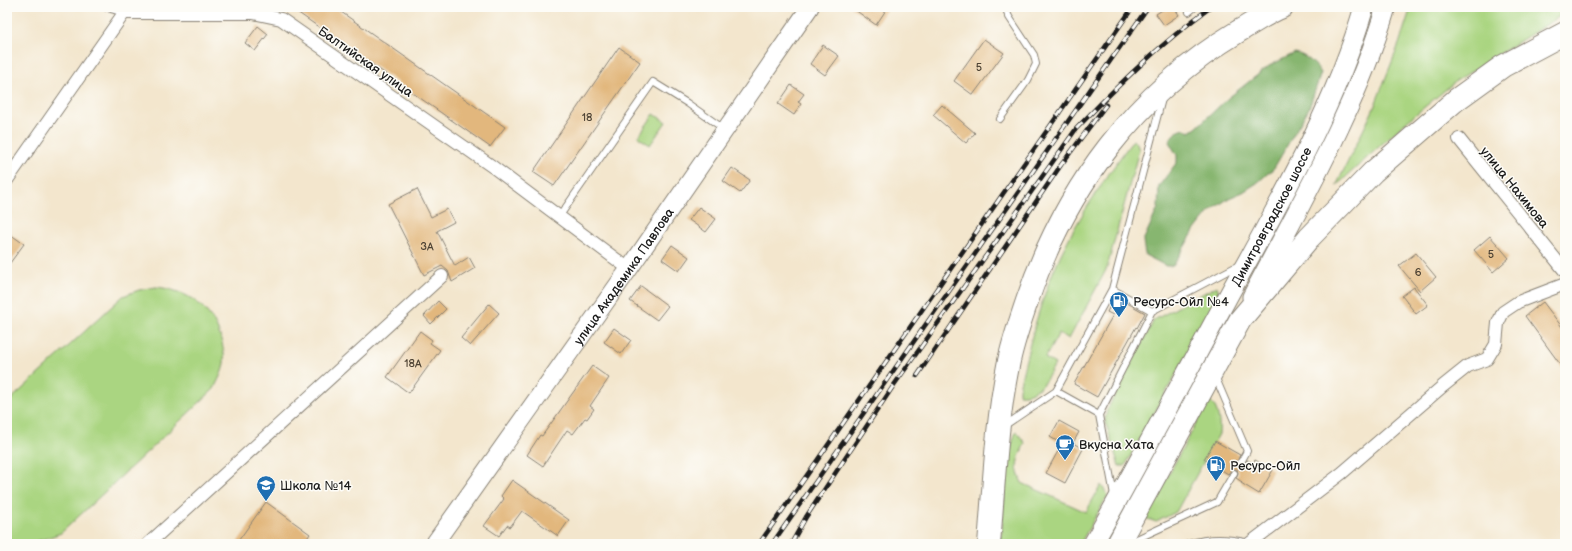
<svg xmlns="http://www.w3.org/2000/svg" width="1572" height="551" viewBox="0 0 1572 551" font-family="'Balsamiq Sans',sans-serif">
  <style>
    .green { fill: #aad581; stroke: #63784e }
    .forest { fill: #87b66f; stroke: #526946 }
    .building { fill: #e2b77d }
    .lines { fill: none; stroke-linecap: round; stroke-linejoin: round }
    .lane-casing { stroke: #888174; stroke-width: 8 }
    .street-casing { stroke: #888174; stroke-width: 14 }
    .secondary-casing { stroke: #888174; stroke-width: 19 }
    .primary-casing { stroke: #888174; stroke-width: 21 }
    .highway-casing { stroke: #888174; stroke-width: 24 }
    .lane { stroke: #fff; stroke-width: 6 }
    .street { stroke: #fff; stroke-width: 12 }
    .secondary { stroke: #fff; stroke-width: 17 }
    .primary { stroke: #fff; stroke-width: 19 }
    .highway { stroke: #fff; stroke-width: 22 }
    .rail-casing { stroke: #1c1c1c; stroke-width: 4.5 }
    .rail { stroke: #fdfcf7; stroke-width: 3; stroke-dasharray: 9; stroke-linecap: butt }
    .labels { text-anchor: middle; stroke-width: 3; stroke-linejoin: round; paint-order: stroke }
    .number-label { font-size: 11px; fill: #4e4334 }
    .street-label { font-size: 13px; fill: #1c1c1c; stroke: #fdfcf7 }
    .poi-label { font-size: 13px; fill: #1c1c1c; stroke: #fdfcf7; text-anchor: start }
  </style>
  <rect width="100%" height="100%" fill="#fdfcf7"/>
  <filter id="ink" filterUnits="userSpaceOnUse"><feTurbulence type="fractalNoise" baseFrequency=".025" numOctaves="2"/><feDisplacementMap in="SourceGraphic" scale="8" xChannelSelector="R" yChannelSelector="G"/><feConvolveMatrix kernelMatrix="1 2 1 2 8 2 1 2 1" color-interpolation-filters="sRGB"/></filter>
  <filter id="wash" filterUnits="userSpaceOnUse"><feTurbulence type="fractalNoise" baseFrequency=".012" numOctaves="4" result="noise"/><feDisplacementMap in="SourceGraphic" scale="16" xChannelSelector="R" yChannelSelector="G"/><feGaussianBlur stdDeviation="0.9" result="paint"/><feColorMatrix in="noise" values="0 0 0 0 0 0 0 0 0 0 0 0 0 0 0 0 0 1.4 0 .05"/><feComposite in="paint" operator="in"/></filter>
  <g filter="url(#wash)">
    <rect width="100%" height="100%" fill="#f3e6cd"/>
    <path class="green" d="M1411 7H1565V13L1456 81 1404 124 1336 186 1373 110 1399 44Z
      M654 114 666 122 650 145 638 137Z
      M1133 140 1137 143 1139 150 1107 268 1069 339 1059 333 1045 358 1055 364C1047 379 1039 396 1019 394V388C1030 342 1041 296 1061 254 1081 213 1106 177 1133 140Z
      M1217 286 1220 295 1125 466H1119L1105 421 1107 410 1154 320Z
      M156 287C187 290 212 307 221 339 223 346 225 355 224 363 223 372 218 380 214 389L61 533C44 539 25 548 7 540V403L123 296 139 290Z
      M1209 400C1219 407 1220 424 1219 434L1176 512 1156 522 1145 518Z
      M1016 431 1025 443C1017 461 1014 465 1022 483L1086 512 1101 485 1108 495 1080 544H1001C1004 509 1004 463 1016 431Z"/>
    <path class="forest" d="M1295 53C1306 55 1316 64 1321 73L1309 108 1274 168 1257 183 1243 192 1229 198 1209 212 1194 231 1173 266H1166L1145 255 1143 241 1158 208 1159 186 1177 162V155L1169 142C1172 134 1176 132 1184 129L1190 132 1196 128 1228 98 1269 66Z"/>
    <g id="blocks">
      <path class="building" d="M290 7H334L505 127 490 147Z
        M851 7H888L876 25Z
        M1167 7H1174L1179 15 1164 25 1156 14Z
        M258 26 268 34 255 51 245 43Z
        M984 39 1004 53 973 95 954 81Z
        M823 45 839 56 825 75 810 64Z
        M619 47 640 62 554 186 533 172Z
        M791 85 804 94 798 102 801 104 794 115 778 104Z
        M942 105 975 133 966 143 933 115Z
        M732 168 750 180 740 193 723 181Z
        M417 189 431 217 447 209 454 222 437 231 455 266 469 257 475 268 452 282 448 271 442 266 424 275 388 204Z
        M699 207 716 219 706 232 689 220Z
        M7 232 24 244 7 267Z
        M1490 236 1509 258 1493 272 1474 250Z
        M672 245 689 257 679 271 662 259Z
        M1416 253 1436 277 1420 291 1399 266Z
        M641 286 668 306 657 320 630 301Z
        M1414 287 1428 305 1416 314 1402 296Z
        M1115 296 1145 313 1137 328 1136 327 1097 397 1074 384 1113 315 1107 312Z
        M438 301 446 309 431 324 424 316Z
        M1543 302 1565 331V371L1525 316Z
        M489 304 499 313 470 346 461 338Z
        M614 328 631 340 621 354 604 342Z
        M420 331 432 340 430 343 440 350 409 393 387 377Z
        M592 366 609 378 590 406 594 409 587 419 585 418 573 434 567 430 543 466 527 455 540 435 542 436Z
        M1059 421 1079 432 1073 443 1083 449 1065 483 1046 473 1062 444 1050 437Z
        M1215 441 1240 455 1237 462 1239 466H1244L1247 460 1253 463 1255 460 1273 470 1259 494 1241 483 1242 482 1236 478 1238 473 1237 469H1232L1228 474 1204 459Z
        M512 480 569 520 558 536 522 511 510 527 507 525 499 536 484 526 504 499 501 496Z
        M266 502 310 534 303 544H236Z"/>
    </g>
  </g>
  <g filter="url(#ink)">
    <use href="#blocks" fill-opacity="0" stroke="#888174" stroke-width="1"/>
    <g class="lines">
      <defs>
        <path id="lane" d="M104 7 124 13
          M1189 12 1195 7
          M1000 119 1028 80 1036 64 1034 55 1009 17 1007 12 1008 7
          M559 217 653 82 687 103 724 129
          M1112 289 1162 99
          M1215 376 1247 451 1241 462
          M1099 415 1056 391 1112 289 1152 311
          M1004 426 1056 391
          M1114 495 1099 415 1152 311 1239 265
          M1126 544 1217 502 1234 473
          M1188 544C1210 537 1227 538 1250 543"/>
        <path id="street" d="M1459 139 1565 271
          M7 180 124 13H253L281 19 493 167 629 269
          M1250 543 1342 473 1443 386 1468 366 1487 359 1496 344 1498 323 1503 312 1518 302 1565 284
          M148 544 442 276"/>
        <g id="secondary">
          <path id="s1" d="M434 544 629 269 810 7"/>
        </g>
        <g id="primary">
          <path d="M1252 297C1301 203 1356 109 1386 7"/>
          <path id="s2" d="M1093 544C1140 460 1186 374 1232 289 1281 200 1336 104 1364 7"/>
        </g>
        <path id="highway" d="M989 544C994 485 996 425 1008 366 1012 344 1020 322 1027 301 1065 188 1136 93 1239 31 1253 23 1267 13 1282 7
          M1118 544 1240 320 1309 238 1373 172 1456 100 1503 66 1565 33"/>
      </defs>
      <use href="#lane" class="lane-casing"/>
      <use href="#street" class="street-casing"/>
      <use href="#secondary" class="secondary-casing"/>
      <use href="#primary" class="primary-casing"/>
      <use href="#highway" class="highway-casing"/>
      <use href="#lane" class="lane"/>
      <use href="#street" class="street"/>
      <use href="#secondary" class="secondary"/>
      <use href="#primary" class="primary"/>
      <use href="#highway" class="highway"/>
      <defs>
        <path id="rail" d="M917 376 1061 165 1106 105
          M759 544 1133 7
          M772 544 1148 7
          M791 544 806 517 894 385 1076 129C1118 85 1161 43 1211 7"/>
      </defs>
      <use href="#rail" class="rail-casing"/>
      <use href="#rail" class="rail"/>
    </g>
  </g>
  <defs>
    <symbol id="fuel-pin" viewBox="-11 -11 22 30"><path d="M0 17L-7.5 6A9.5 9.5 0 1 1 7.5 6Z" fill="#1f6fb2" stroke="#fdfcf7"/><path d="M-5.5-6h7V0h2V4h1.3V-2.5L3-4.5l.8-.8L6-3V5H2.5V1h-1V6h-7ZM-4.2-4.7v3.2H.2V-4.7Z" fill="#fff"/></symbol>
    <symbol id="cafe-pin" viewBox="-11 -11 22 30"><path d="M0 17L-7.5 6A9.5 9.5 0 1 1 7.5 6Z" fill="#1f6fb2" stroke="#fdfcf7"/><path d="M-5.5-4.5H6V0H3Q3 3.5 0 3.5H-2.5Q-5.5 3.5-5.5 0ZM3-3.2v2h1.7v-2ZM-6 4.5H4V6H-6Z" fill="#fff"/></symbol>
    <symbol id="school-pin" viewBox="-11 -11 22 30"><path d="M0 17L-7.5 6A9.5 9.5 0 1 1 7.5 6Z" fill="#1f6fb2" stroke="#fdfcf7"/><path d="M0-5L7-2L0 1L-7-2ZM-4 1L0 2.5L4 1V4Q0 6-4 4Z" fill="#fff"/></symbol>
  </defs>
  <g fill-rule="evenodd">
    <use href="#fuel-pin" x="1108" y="290" width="22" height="30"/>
    <use href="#cafe-pin" x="1054" y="433" width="22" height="30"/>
    <use href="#fuel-pin" x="1205" y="454" width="22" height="30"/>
    <use href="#school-pin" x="255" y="474" width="22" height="30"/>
  </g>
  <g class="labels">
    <g class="number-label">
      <text x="979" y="71">5</text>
      <text x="587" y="121">18</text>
      <text x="427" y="250">3А</text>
      <text x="1491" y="258">5</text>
      <text x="1418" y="276">6</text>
      <text x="413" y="367">18А</text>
    </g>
    <g class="street-label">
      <text transform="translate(366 61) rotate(35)" y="5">Балтийская улица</text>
      <text transform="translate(1515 187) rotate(51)" y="5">улица Нахимова</text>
      <text dy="5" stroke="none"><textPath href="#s2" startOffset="373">Димитровградское шоссе</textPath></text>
      <text dy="5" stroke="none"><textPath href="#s1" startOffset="328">улица Академика Павлова</textPath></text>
    </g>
    <g class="poi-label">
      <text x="1133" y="306">Ресурс-Ойл №4</text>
      <text x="1079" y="449">Вкусна Хата</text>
      <text x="1230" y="470">Ресурс-Ойл</text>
      <text x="280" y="490">Школа №14</text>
    </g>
  </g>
  <rect width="1572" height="551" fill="none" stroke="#fdfcf7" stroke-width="24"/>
</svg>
